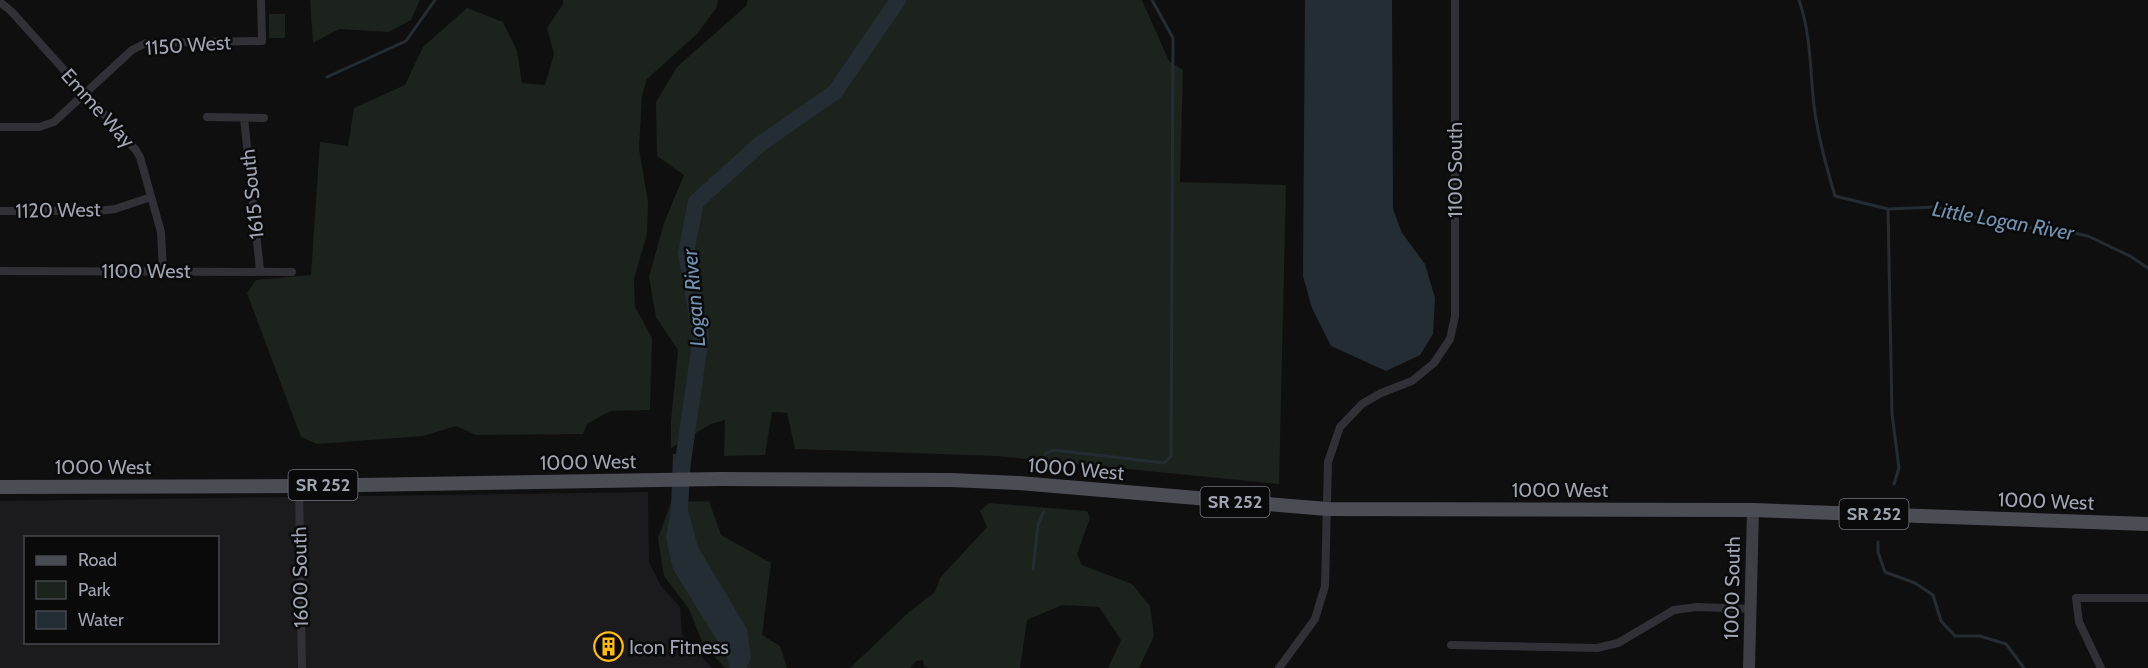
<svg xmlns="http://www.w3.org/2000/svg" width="2148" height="668" viewBox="0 0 2148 668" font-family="Cabin,sans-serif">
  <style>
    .built { fill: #1b1b1d; fill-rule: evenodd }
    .green { fill: #1b231c }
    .water { fill: #252d34 }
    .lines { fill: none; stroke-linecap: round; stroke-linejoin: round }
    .stream { stroke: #252d34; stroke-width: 3 }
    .river { stroke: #252d34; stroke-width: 16 }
    .street { stroke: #303036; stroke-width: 8 }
    .secondary { stroke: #3e3f46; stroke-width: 12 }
    .primary { stroke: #4b4d55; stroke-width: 14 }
    .labels { text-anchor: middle; stroke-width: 5; stroke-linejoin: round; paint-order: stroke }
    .shield { fill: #0a0a0b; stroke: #727681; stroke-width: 1.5 }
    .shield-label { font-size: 18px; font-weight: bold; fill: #9fa4b3 }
    .street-label { font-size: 20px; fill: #9fa4b3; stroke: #0a0a0b }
    .poi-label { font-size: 20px; fill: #9fa4b3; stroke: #0a0a0b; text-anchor: start }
    .water-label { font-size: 21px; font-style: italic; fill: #7291b1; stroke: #0a0a0b }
  </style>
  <rect width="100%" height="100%" fill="#0f0f10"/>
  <path class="built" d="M648 492 649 562 661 586 680 607 682 634 712 668H0V501ZM26 538H218V642H26Z"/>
  <path class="green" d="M310 0H420L411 20 389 32 339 29 313 43Z
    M563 0H718L717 7 698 33 647 79 642 95 639 149 648 202 647 234 634 279 635 307 652 338 650 410 610 411 587 424 583 434 476 435 456 426 423 436 317 444 301 437 247 293 256 280 311 275 320 142 348 146 354 108 405 85 423 47 467 8 503 22 517 51 522 83 545 85 554 54 547 28 563 4Z
    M748 0H1142L1169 61 1183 70 1180 182 1286 185 1279 484 997 456 795 449 787 413 772 412 765 455 724 456 725 420 711 424 671 448V421L678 350 656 317 649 277 664 223 684 175 657 156 656 102 677 67 746 6Z
    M269 14H285V38H269Z
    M709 501 721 535 771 563 762 635 780 646 787 668H725L703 644 689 609 664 576 658 538 671 502Z
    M989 503 1087 511 1090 518 1077 554 1082 565 1132 584 1150 606 1154 636 1139 668H1108L1121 640 1099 607 1062 605 1027 620 1020 668H928L924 666 923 660 916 661 910 668H850L909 612 935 592 940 578 987 527 980 511Z"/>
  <path class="water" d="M1305 0H1392L1393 209 1402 233 1425 264 1435 298 1433 334 1420 355 1386 371 1331 346 1312 308 1303 276Z
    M673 454H691L688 510 698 547 747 629 751 657 747 668H730L726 655 673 569 666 538 671 508Z"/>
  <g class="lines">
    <path class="stream" d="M1799 0C1811 34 1810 70 1814 106 1818 137 1826 166 1835 196L1888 209 1936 207 2016 227 2056 229 2088 236 2130 256 2148 268
      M327 77 406 41 435 0
      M1888 209 1892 414 1899 468 1894 484
      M1045 454 1054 450 1164 463 1171 456 1173 38 1152 0
      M1878 542V552L1885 572 1915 583 1933 595 1941 621 1955 636H1980L2006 644 2024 668
      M1033 569 1038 525 1044 511"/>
    <path class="river" d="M681 475 701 337 686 253 696 202 759 145 835 92 898 0"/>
    <path class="street" d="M0 2 12 12 135 149 140 157 161 232 163 270
      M207 117 264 118
      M244 118 260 270
      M0 127H39L54 122 132 50 146 43 262 41 261 0
      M0 211H99L115 209 151 197
      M0 271 292 272
      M299 486 302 668
      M1451 645 1597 648 1618 643 1674 610 1697 607 1752 609
      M1279 668 1315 619 1325 586 1328 462 1340 427 1362 404 1381 393 1412 381 1434 363 1450 339 1455 316V0
      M2101 668 2079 622 2076 598H2148"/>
    <path class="secondary" d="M1749 668 1753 510"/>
    <path class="primary" d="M0 487 299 486 719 479 951 480 1019 483 1327 509 1753 510 2148 524"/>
  </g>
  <defs>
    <symbol id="building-ring" viewBox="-11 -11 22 22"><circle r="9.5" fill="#0a0a0b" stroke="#feba19" stroke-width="1.5"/><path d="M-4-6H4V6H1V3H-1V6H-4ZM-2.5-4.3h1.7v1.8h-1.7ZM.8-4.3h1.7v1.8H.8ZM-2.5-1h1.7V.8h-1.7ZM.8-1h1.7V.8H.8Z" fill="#feba19"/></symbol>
  </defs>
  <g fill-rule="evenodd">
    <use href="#building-ring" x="592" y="630" width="33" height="33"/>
  </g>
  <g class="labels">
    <g class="shield">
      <rect x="288.5" y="470" width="69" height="30" rx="4.5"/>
      <rect x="1200.5" y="487" width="69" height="30" rx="4.5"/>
      <rect x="1839.5" y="499" width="69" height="30" rx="4.5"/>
    </g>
    <g class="shield-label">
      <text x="323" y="491">SR 252</text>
      <text x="1235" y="508">SR 252</text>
      <text x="1874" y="520">SR 252</text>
    </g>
    <g class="street-label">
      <text transform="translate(188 45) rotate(-4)" y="7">1150 West</text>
      <text transform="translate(98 108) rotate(48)" y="7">Emme Way</text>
      <text transform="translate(1455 170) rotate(-90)" y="7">1100 South</text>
      <text transform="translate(252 194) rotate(-96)" y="7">1615 South</text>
      <text transform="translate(58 210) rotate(-1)" y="7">1120 West</text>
      <text x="146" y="278">1100 West</text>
      <text transform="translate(588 462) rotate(-1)" y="7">1000 West</text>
      <text x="103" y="474">1000 West</text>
      <text transform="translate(1076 469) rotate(5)" y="7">1000 West</text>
      <text x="1560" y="497">1000 West</text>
      <text transform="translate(2046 501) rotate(2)" y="7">1000 West</text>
      <text transform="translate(300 577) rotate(-91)" y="7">1600 South</text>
      <text transform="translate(1732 588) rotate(-89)" y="7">1000 South</text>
    </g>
    <g class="poi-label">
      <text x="629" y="654">Icon Fitness</text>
    </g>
    <g class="water-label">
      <text transform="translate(2003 221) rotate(10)" y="7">Little Logan River</text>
      <text transform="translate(694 298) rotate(-95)" y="7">Logan River</text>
    </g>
  </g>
  <rect x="24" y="536" width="195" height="108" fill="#0a0a0b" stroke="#46484e" stroke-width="1.5"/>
  <rect x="36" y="556" width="30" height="9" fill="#4b4d55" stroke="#46484e" stroke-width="1.5"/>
  <text x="78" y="566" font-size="18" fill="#9fa4b3">Road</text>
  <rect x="36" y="581" width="30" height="18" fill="#1b231c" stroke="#46484e" stroke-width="1.5"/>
  <text x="78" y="596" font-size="18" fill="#9fa4b3">Park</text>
  <rect x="36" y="611" width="30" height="18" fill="#252d34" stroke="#46484e" stroke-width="1.5"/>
  <text x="78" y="626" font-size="18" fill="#9fa4b3">Water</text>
</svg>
